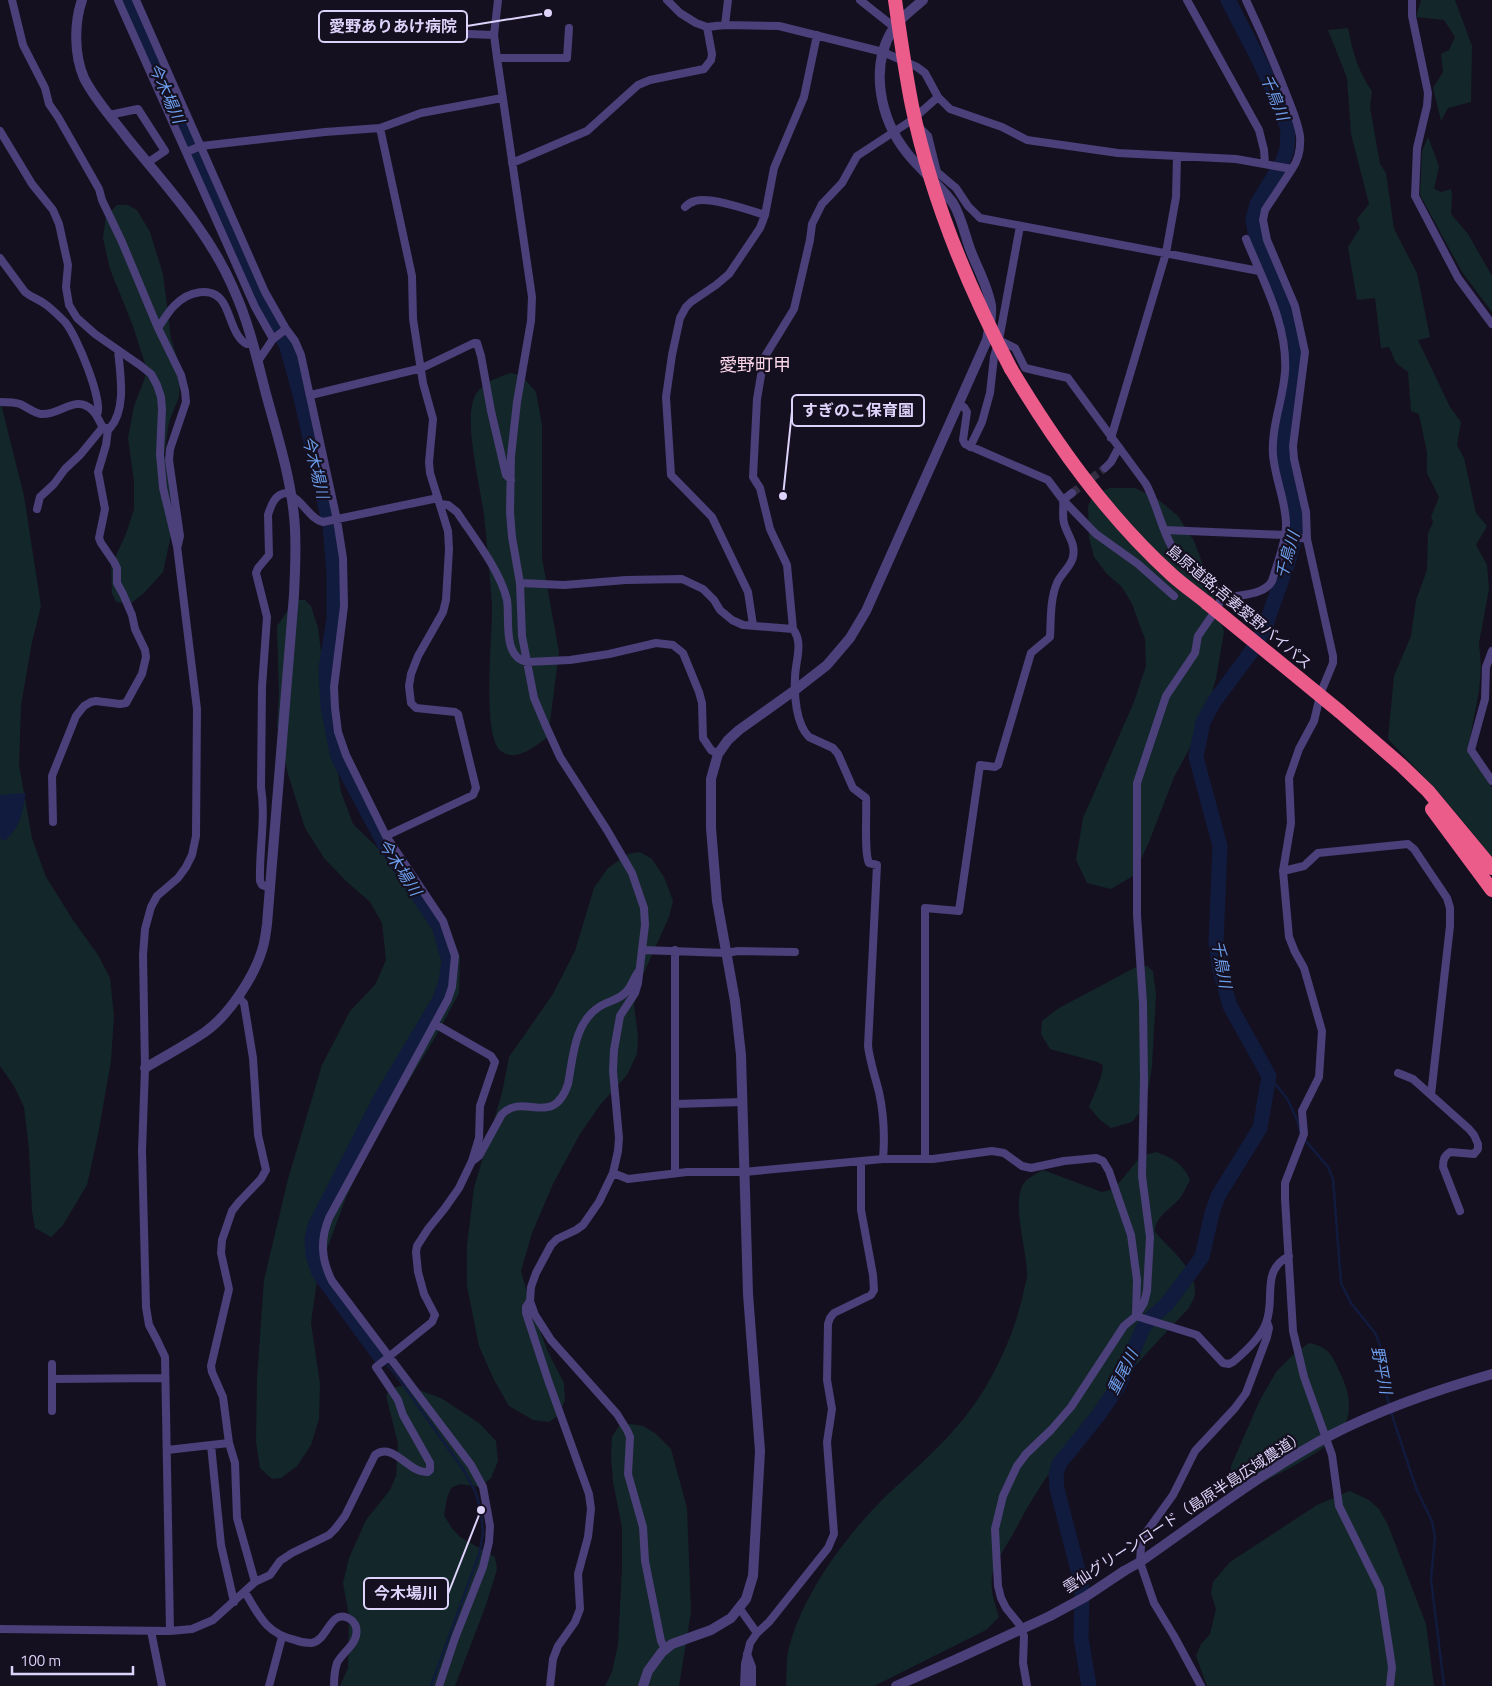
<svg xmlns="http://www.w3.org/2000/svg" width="1492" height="1686" viewBox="0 0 1492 1686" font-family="'Titillium Web','Noto Sans JP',sans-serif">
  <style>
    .green { fill: #132629 }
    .water { fill: #111b3d }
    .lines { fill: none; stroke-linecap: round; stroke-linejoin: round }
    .stream { stroke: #111b3d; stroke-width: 2.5 }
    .river { stroke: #111b3d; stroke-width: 15 }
    .minor-tunnel { stroke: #332d41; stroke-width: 8; stroke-dasharray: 8 4; stroke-linecap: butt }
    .minor { stroke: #4b4079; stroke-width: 8 }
    .tertiary { stroke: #4b4079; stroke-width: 10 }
    .motorway { stroke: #ec5c8b; stroke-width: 14 }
    .tertiary-bridge { stroke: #4b4079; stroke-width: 10 }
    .motorway-bridge { stroke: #ec5c8b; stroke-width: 14 }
    .labels { text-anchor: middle; stroke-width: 4.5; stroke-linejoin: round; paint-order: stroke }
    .street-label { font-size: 15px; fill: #ded3fa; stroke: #151020 }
    .water-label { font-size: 16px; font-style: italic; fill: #6d9fee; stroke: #151020 }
    .quarter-label { font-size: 18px; fill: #fad5e7; stroke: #151020 }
    .leader { fill: none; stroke: #ded3fa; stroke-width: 2 }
    .callout-dot { fill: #ded3fa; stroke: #151020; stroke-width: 2 }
    .callout { fill: #151020; stroke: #ded3fa; stroke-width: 2 }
    .callout-label { font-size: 16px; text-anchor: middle; font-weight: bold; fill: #ded3fa }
  </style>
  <rect width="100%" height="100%" fill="#151020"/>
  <path class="green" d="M1421 0H1455L1472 46 1471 102 1448 108 1441 121 1433 88 1443 72 1441 54 1449 50 1455 37 1444 20 1416 17Z
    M1348 28C1352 50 1359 74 1372 91L1370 107 1380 164 1386 173 1394 229 1417 273 1430 337 1418 340 1450 407 1461 422 1457 445 1464 458 1476 513 1487 526 1476 545 1487 565 1489 589 1479 643 1481 667 1479 691 1468 749 1492 788V857L1441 795 1388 739 1394 676 1411 636 1416 600 1427 570 1428 534 1433 522 1431 517 1439 497 1427 473V452L1419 414 1411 411 1408 372 1396 363 1389 347 1381 348 1375 298 1357 300 1348 247 1360 228 1357 219 1369 204 1351 134 1347 78 1328 30Z
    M1428 137 1439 166 1434 189 1441 192 1451 189 1452 196 1451 214 1468 234 1492 276V312L1462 272 1420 195 1422 151Z
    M117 205H128L137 210 150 232 163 274 171 339 181 369 179 397 169 422 164 456 174 490 171 535 163 572 143 594 130 604 116 602 112 593 111 566 126 534 134 509V481L128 438 134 406 143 383 147 370 133 326 110 269 103 238 106 216Z
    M511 373 522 376 536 392 542 425V558L559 652 548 737C535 746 516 763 501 751 481 736 493 632 492 606 490 575 487 545 484 514 480 486 464 422 474 398 481 383 497 378 511 373Z
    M0 400 24 496 41 606 32 642 21 705 19 765 32 838 46 877 73 920 98 955 110 978 114 1016 111 1061 98 1135 87 1185 63 1225 51 1237 35 1228 32 1211 29 1149 24 1107 14 1086 0 1066Z
    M1110 488H1135L1159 500 1178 516 1194 541 1212 589 1224 632 1216 678 1205 720 1174 777 1149 842 1133 876 1111 889 1087 883 1076 860 1083 818 1134 702 1146 666 1145 639 1132 604 1122 587 1107 574 1094 557 1089 537 1088 507 1093 495Z
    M295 600H305L311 606 318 628 328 707 341 792 353 824 433 901 447 922 460 957 459 993 436 1036 379 1130 347 1195 318 1273 311 1323 320 1384 319 1419 311 1445 297 1466 281 1478 272 1479 260 1468 256 1442 257 1378 264 1280 288 1179 322 1065 350 1011 375 985 386 960 382 923 370 902 346 881 324 858 305 828 288 774 277 726 279 695 277 626Z
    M640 852 652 859 664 877 673 901 669 917 642 977 634 1004 638 1037 637 1054 627 1075 600 1105 580 1134 553 1184 532 1233 521 1271 530 1303 548 1352 564 1383 565 1400 559 1415 549 1422 533 1420 509 1406 494 1380 479 1346 467 1286V1245L474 1188 502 1093 509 1057 553 994 575 951 594 888 608 868 628 854Z
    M1147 966 1153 971 1156 995 1152 1066 1146 1104 1132 1122 1111 1128 1100 1120 1089 1107C1094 1093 1102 1080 1103 1065L1097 1062 1050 1049 1041 1034 1042 1021 1059 1008 1136 967Z
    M1156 1152C1172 1158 1183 1163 1190 1180 1187 1185 1184 1193 1180 1198 1172 1208 1154 1217 1155 1232 1169 1249 1197 1269 1195 1293 1195 1298 1191 1303 1189 1308 1122 1379 1057 1448 1012 1536 1006 1546 993 1565 992 1577 990 1591 995 1604 999 1617L986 1630 874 1686H786C787 1675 786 1663 788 1652 801 1595 847 1534 888 1494 924 1461 960 1430 985 1388 1003 1358 1017 1324 1024 1290 1025 1284 1028 1278 1027 1272 1026 1247 1014 1212 1021 1189 1023 1180 1035 1174 1043 1170L1102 1192 1114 1189 1141 1156Z
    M1309 1343C1332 1348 1333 1358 1342 1377 1349 1392 1352 1409 1345 1425 1335 1449 1269 1478 1246 1491H1234L1231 1480V1466L1260 1400 1276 1372 1294 1354Z
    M405 1385 441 1398 479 1423 496 1441 498 1461 491 1478 480 1487 460 1484 451 1488 447 1498 444 1515 451 1527 460 1537 495 1557 497 1569 486 1605 455 1686H340L348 1668 349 1616 343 1583 349 1558 366 1520 390 1490 396 1476 398 1444 386 1395 392 1388Z
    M631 1424 643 1426 655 1433 671 1449 687 1508 691 1612 679 1686H605L612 1672 618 1645 622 1569V1527L613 1482 611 1456 612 1437 619 1426Z
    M1350 1491 1369 1500 1379 1509 1388 1525 1426 1624 1434 1686H1207L1196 1656 1201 1644 1210 1634 1216 1609 1211 1593 1213 1582 1230 1562 1317 1505Z"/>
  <path class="water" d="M26 793C22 812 21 826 6 840L0 839V795Z"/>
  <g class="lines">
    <path class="stream" d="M1269 1076 1288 1100 1298 1122 1301 1136
      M1305 1140 1328 1167 1333 1179 1341 1283 1351 1303 1375 1333 1380 1345V1376L1390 1406
      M384 1361 396 1375 463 1469 475 1491 481 1510 483 1533 479 1555 431 1686
      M1391 1412 1416 1488 1432 1521 1435 1537 1431 1579 1444 1686"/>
    <path class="river" d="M126 0 262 305 286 344 301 398 330 526 334 572V618L326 669 328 707 338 757 384 843 439 926 449 961 446 982 439 1001 381 1098 315 1226 312 1239 313 1255 319 1273 382 1359
      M1089 1686 1081 1638 1082 1590 1080 1578 1057 1489 1056 1475 1059 1464 1097 1417 1118 1387 1143 1328 1152 1317 1167 1304 1202 1257 1212 1213 1218 1196 1260 1128 1269 1076 1230 1006 1220 971 1216 943 1220 846 1196 757 1203 722 1214 702 1251 652 1264 630 1289 559 1296 532 1293 499 1282 452 1296 349 1293 331 1256 239 1253 219 1257 204 1282 163 1287 149 1288 132 1283 112 1259 60 1228 0"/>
    <path class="minor-tunnel" d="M1072 493 1105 468"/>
    <path class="minor" d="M12 0 23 45 45 88 49 104 58 117 99 189 102 200 122 242 158 328 181 375 185 391 186 402 170 449 169 460 180 536 178 545
      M118 0 255 307 273 339
      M136 0 265 292 286 329 295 341 301 355 337 520 343 558 344 606 334 687 335 708 338 732 346 755 386 836 443 921 455 956 452 987 448 999 329 1218C320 1240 321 1259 332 1281L471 1465 483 1487 490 1526 489 1542 483 1567 455 1638 439 1686
      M498 0 494 35 497 58 532 297 531 321 517 402 511 456 510 512 512 537 520 583 522 636 534 698 545 724 560 757 607 830 632 873 644 908 645 925 638 983 635 993 620 1016 614 1050 613 1071 619 1138 618 1151 613 1173 599 1202 583 1225 576 1230 557 1239 551 1245 536 1273 531 1287 530 1301 535 1315 551 1340 617 1414 627 1430 630 1437 628 1474 643 1527 645 1561 661 1641 665 1649
      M667 0 680 13 696 23 707 27 725 25 779 26 883 52 917 67 925 73 938 97 950 109 1002 127 1027 140 1118 153 1236 159 1292 169C1299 159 1301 149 1300 136 1298 122 1292 109 1287 96 1274 62 1261 32 1246 0
      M860 0 894 27
      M1187 0 1259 130 1264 150 1265 164
      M1412 0V16L1428 93 1427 106 1417 148 1415 196 1458 278 1492 324
      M725 25 728 0
      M416 32 494 35
      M497 58H567L569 28
      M109 115 138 109 165 151 147 163
      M918 126 928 136 937 172 956 188 968 206 980 218 1259 271
      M380 128 412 276 413 319 423 383 433 419 429 462 430 473 448 531 449 549 446 600 443 612 418 656 411 674 409 686 411 703 416 708 455 712 458 714 476 788 473 795 386 836
      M0 131 32 184 53 210 59 224 68 265 66 287 69 305 77 318 95 334 141 366 151 374 157 385 161 397 162 409 160 454 163 488 177 546 197 709 196 836 192 855 186 867 178 878 157 896 151 907 145 929 143 955 145 1068 142 1151 146 1307 149 1325 157 1340 165 1357 170 1631
      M186 152 201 146 325 132 380 128 421 113 502 98
      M512 163 587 131 638 85 650 80 704 69 711 60 712 54 707 27
      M1292 169 1265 210 1263 220 1267 240 1295 306 1305 352 1293 446 1294 459 1306 512 1307 539 1333 656V663L1321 692 1314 721 1299 749 1289 778 1291 823 1283 871 1289 937 1295 952 1304 968 1322 1031 1319 1077 1302 1111 1304 1134 1285 1183V1199L1293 1331 1304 1377 1332 1455 1339 1506 1380 1589 1392 1667 1390 1686
      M685 207C688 204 691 202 695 201 710 196 749 210 765 215
      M0 258 25 292C31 297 38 299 45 304 51 308 59 316 65 322 76 334 104 402 97 415
      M158 328C163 321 168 312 174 306 187 292 213 284 224 304 231 316 234 338 247 344L253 343
      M999 340 1015 348 1025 368 1068 378 1146 484C1158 506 1162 534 1177 555 1188 569 1217 581 1221 598L1218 607 1198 636 1195 653 1166 696 1137 783V915L1143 1003 1144 1080 1142 1176 1150 1237 1147 1291 1144 1303 1136 1316 1124 1326 1071 1407 1051 1430 1026 1454 1017 1466 1003 1496 995 1529 998 1586 1001 1598 1006 1608 1019 1624 1024 1636 1023 1663 1027 1686
      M258 361 273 339 286 329
      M311 395 422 368 474 343H477L481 356 491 411 506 475 511 480
      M0 402C6 402 14 402 20 404 27 407 34 413 41 414 60 416 76 393 93 411 98 416 99 422 103 427
      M958 404 964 407 967 412 963 440 965 444 1048 480 1063 500 1096 534 1138 564 1174 596
      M105 428H110C127 409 120 373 118 350
      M1111 438 1166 253 1176 197 1177 157
      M970 447 982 422 990 393 994 357 999 340 1020 226
      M1105 468 1111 462 1119 447
      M440 504 448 505 457 512C474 538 500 570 507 600 510 619 502 657 527 662L570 660 609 654 656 643 673 645 683 653 699 692 702 703 703 738 711 750 718 754
      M37 509 40 497 54 484 65 469 80 455 103 427
      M1165 530 1285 535 1307 539
      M520 583 564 585 626 580 682 579 703 589 714 600 720 610 732 620 743 625 793 629
      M1221 598C1237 595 1264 596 1272 581 1277 564 1287 539 1286 522 1285 499 1275 478 1273 455 1271 427 1283 400 1285 372 1288 325 1263 281 1246 239
      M753 625 748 592 712 517 671 475 666 397 672 355 680 318 686 307 691 302 716 285 729 274 760 228 765 215 774 168 804 97 817 35
      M1492 651 1486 667 1485 699 1471 750 1492 781
      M53 822 52 776 76 716 84 706 91 702 96 701 120 704 126 703 142 674 146 657 145 650 135 629 132 615 123 594 117 583V568L114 562 101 543 99 538 105 509 98 472 106 445 108 429
      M1283 871 1304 866 1318 853 1408 844 1414 849 1447 898 1450 908V926L1431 1095
      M270 888 262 885 260 881C259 850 266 818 261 787L262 687 267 617 256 573 258 568 269 555 268 515C271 505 275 494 286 493 303 499 309 519 323 522L438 498
      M642 950 726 953 738 951 795 952
      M675 950V1173
      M238 997 244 1003 253 1058 258 1135 266 1170 261 1179 239 1202 232 1211 222 1240 221 1253 229 1289 211 1366 212 1372 223 1397 229 1443 235 1463 237 1518 255 1582
      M1398 1073 1413 1079 1469 1129 1474 1135 1478 1144V1149L1474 1154 1450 1152C1444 1156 1443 1160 1443 1167L1460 1211
      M675 1104 743 1102
      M883 1159C885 1136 884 1115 879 1092 875 1076 870 1062 868 1046L877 865 869 863C864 854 867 812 866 798L853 788 838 754 833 748 809 737C796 724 794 695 795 678 795 662 804 643 793 629L787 565 770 529 760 488 753 477 757 399 764 358 794 309 810 240 812 224 822 204 842 183 857 156 912 120 938 97
      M925 1159V908L959 911 980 765 995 767 998 765 1031 653 1050 637C1051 619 1050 599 1057 583 1061 573 1071 567 1073 557 1076 543 1067 535 1064 523 1062 516 1064 507 1063 500L1072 493
      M474 1160 479 1156 502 1114C524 1092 553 1129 568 1084 573 1058 574 1023 599 1007 608 1001 619 1000 626 992 632 986 633 979 638 972
      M613 1173 628 1179 687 1172H744L883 1159H933L992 1151 1004 1153 1022 1166 1031 1168 1064 1161 1096 1158 1103 1161 1109 1171 1131 1235 1137 1280 1136 1314
      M530 1301 526 1307V1313L548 1380 589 1494 591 1509 588 1537 578 1574 580 1609 575 1622 558 1646 553 1659 550 1686
      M1136 1316 1197 1335 1223 1363 1229 1364 1233 1362C1245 1352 1261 1337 1266 1323 1276 1299 1260 1271 1289 1256
      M52 1379 165 1378
      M52 1411V1364
      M211 1445 221 1545 234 1602
      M167 1450 229 1443
      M245 1592C259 1616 266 1633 295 1640 300 1642 305 1643 311 1643 327 1642 330 1609 348 1618 352 1620 355 1623 356 1627 360 1643 343 1651 337 1663 335 1669 334 1679 334 1686
      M740 1609 757 1633
      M0 1629 170 1631 192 1629 213 1620 255 1582 270 1575 280 1561 292 1553 329 1535 335 1529 345 1516 375 1455C393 1441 409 1474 428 1472L430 1470V1463L403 1415 398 1400 376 1367 432 1322 435 1315 424 1294 418 1272 416 1252 417 1246 428 1229 445 1208 459 1188 472 1161 479 1138 480 1106 495 1062 491 1056 435 1024
      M151 1631 162 1686
      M747 1654 752 1667V1686
      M269 1686 282 1637
      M744 1686 745 1664 750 1643 757 1633 769 1622 828 1548 834 1534 827 1442 832 1409 827 1380 828 1324 830 1318 834 1313 871 1295 874 1290 873 1275 861 1210V1162
      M1201 1686 1174 1636 1154 1603 1140 1562 1141 1546 1145 1534 1173 1495 1195 1451 1235 1408 1246 1393 1267 1337 1269 1328 1267 1322"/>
    <path class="tertiary" d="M82 0C74 23 74 55 84 78 95 100 113 119 128 139 167 187 210 233 234 290 249 323 257 359 266 394 277 434 290 475 294 516 297 542 295 569 294 595L267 924C266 932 265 940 263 947 255 976 229 1015 205 1032 186 1045 165 1056 145 1068
      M1124 1571 1140 1562C1202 1519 1262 1472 1329 1436 1381 1409 1436 1390 1492 1374
      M643 1686 648 1671 662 1652 672 1644 711 1630 731 1618 746 1599 753 1576 760 1451 748 1294 741 1055 735 1001 717 901 711 828V779L718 754 728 740 739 730 795 690 827 665 850 638 866 611 987 340C989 328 992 318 991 306 988 286 977 268 970 249 965 235 961 216 953 203 939 184 921 171 907 153 880 119 869 67 893 29 900 18 913 9 923 0
      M896 1686 959 1658"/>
    <path class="motorway" d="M1011 369C1056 444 1107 516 1172 575 1183 585 1196 594 1207 603
      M1339 711 1401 765 1428 791 1492 868
      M1432 809 1492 890"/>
    <path class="tertiary-bridge" d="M959 1658 1050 1616 1085 1597 1124 1571"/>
    <path class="motorway-bridge" d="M895 0C900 35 905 71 912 106 931 198 967 285 1011 369
      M1207 603 1339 711"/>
  </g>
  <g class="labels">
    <g class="street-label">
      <text transform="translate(1239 607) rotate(40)" y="5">島原道路;吾妻愛野バイパス</text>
      <text transform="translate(1184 1512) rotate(-33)" y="5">雲仙グリーンロード（島原半島広域農道）</text>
    </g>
    <g class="water-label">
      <text transform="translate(167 93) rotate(66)" y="6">今木場川</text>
      <text transform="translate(1275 97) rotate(68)" y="6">千鳥川</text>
      <text transform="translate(316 467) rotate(76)" y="6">今木場川</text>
      <text transform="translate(1287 555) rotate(-74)" y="6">千鳥川</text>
      <text transform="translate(400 867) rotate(57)" y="6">今木場川</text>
      <text transform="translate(1222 964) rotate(80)" y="6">千鳥川</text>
      <text transform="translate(1382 1370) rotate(79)" y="6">野平川</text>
      <text transform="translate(1122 1372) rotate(-63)" y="6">重尾川</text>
    </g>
    <g class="quarter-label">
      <text x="755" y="371">愛野町甲</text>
    </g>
  </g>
  <path class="leader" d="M548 13L467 26M783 496L792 411M481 1510L448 1594"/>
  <g class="callout-dot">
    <circle cx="548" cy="13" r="5"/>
    <circle cx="783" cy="496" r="5"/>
    <circle cx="481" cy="1510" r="5"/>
  </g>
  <g class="callout">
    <rect x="319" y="11" width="148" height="31" rx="5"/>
    <rect x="792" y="395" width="132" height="31" rx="5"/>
    <rect x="364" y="1578" width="84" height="31" rx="5"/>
  </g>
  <g class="callout-label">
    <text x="393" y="32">愛野ありあけ病院</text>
    <text x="858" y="416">すぎのこ保育園</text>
    <text x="406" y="1599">今木場川</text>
  </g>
  <path d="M12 1666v8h121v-8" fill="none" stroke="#ded3fa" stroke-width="2.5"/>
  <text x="20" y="1666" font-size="15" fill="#ded3fa" stroke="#151020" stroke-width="4" paint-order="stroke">100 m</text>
</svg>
